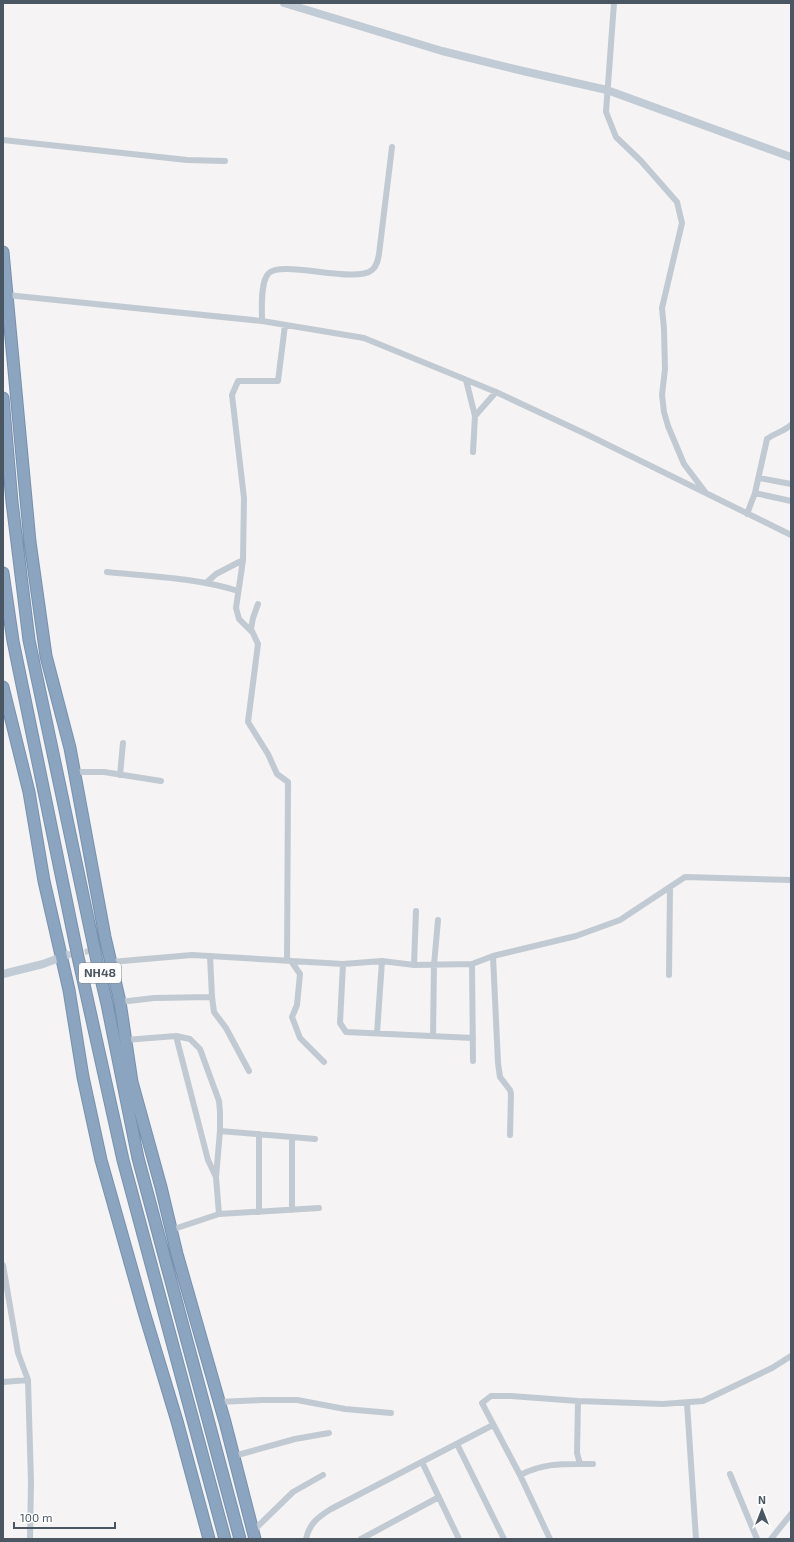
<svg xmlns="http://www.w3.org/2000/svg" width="794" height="1542" viewBox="0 0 794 1542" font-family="'Exo 2',sans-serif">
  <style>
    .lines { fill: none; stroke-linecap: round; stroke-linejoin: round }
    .street-tunnel { stroke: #caccce; stroke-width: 6; stroke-dasharray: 6 3; stroke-linecap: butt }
    .highway-casing { stroke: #7690ad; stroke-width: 13 }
    .street { stroke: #c1cad2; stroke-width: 6 }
    .secondary { stroke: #c1cbd6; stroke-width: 8 }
    .highway { stroke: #8ba5c1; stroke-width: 11 }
    .labels { text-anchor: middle; stroke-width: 3; stroke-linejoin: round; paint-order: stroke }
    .shield { fill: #fff; stroke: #808990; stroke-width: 1 }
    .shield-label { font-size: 12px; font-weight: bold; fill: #4a5661 }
  </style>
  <rect width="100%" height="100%" fill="#f5f3f3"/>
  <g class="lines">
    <path class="street-tunnel" d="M67 955 101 949"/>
    <defs>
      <path id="highway" d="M3 252 30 542 46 656 70 748 105 937 120 1002 132 1082 161 1187 177 1254 225 1422 255 1539
        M3 398 12 502 29 640 98 966 107 1004 138 1158 240 1539
        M3 573 13 641 78 957 123 1160 225 1539
        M3 687 29 792 44 881 69 990 83 1077 101 1160 144 1312 177 1421 209 1539"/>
    </defs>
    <use href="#highway" class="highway-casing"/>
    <path class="street" d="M614 3 606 112 616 137 641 161 677 202 682 223 662 308 664 329 665 369 662 395 664 412 668 426 684 464 706 493
      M3 140 187 160 225 161
      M7 295 262 321 364 338 496 392 588 435 791 535
      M262 321C262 309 260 281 269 273 282 260 356 284 372 270 377 266 378 260 379 254L392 147
      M466 380 475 416 473 452
      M475 416 496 392
      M759 478 791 484
      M755 493 791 501
      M747 514 755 493 767 439C775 433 783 432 791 425
      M107 572C148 576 198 578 238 591
      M206 583 216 574 243 560
      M258 604 253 618 251 629 258 644 248 722 268 754 277 774 288 782 287 960
      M252 632 239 619 236 608 243 560 244 498 232 395 238 381H278L285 325
      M74 772H104L161 781
      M120 775 123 743
      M210 956 212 997 214 1012 226 1028 249 1071
      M493 956 498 1063 500 1077 510 1090 511 1094 510 1135
      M291 961 300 974 297 1005 292 1017 300 1038 324 1062
      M111 962 192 955 343 964 382 961 414 965 472 964 493 956 576 936 620 920 685 877 791 880
      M343 964 340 1023 346 1032 473 1038
      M472 964 473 1061
      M414 965 416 911
      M669 975 670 887
      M120 1002 154 998 212 997
      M377 1033 382 961
      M176 1036 208 1160 216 1177
      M433 1036 434 965 438 920
      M125 1040 176 1036 190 1039 200 1049 219 1101 220 1112V1131L216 1177 219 1214
      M220 1131 315 1139
      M259 1134V1212
      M292 1137V1210
      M171 1230 219 1214 319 1208
      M3 1265 18 1353 28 1380 31 1482 30 1539
      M3 1382 28 1380
      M578 1401 577 1453 580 1464
      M219 1402 262 1400H297L345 1409 391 1413
      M687 1403 696 1539
      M457 1444 504 1539
      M234 1456 295 1439 329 1433
      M422 1462 459 1539
      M730 1474 757 1539
      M520 1475C546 1462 565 1464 593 1464
      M253 1531 293 1492 323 1475
      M306 1539C309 1524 318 1517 331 1509L493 1425
      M361 1539 439 1497
      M550 1539 520 1475 482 1403 491 1396H511L578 1401 663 1404 703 1401 772 1368 791 1356
      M771 1539 791 1514"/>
    <path class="secondary" d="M284 3 442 51 523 71 607 90 791 157
      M3 974 43 964 67 955"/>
    <use href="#highway" class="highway"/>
  </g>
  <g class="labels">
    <rect class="shield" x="79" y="963" width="42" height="20" rx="3"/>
    <g class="shield-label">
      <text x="100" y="977">NH48</text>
    </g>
  </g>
  <rect width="794" height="1542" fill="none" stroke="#4a5661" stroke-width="8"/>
  <g transform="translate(762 1510)" stroke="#ffffff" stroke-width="3" paint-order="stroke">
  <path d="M0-3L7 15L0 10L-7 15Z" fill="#4a5661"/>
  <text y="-6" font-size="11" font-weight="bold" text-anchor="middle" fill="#4a5661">N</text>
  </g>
  <path d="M14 1522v6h101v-6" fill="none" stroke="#4a5661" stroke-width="2"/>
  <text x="20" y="1522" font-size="12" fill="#4a5661" stroke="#ffffff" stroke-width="3" paint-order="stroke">100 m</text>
</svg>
